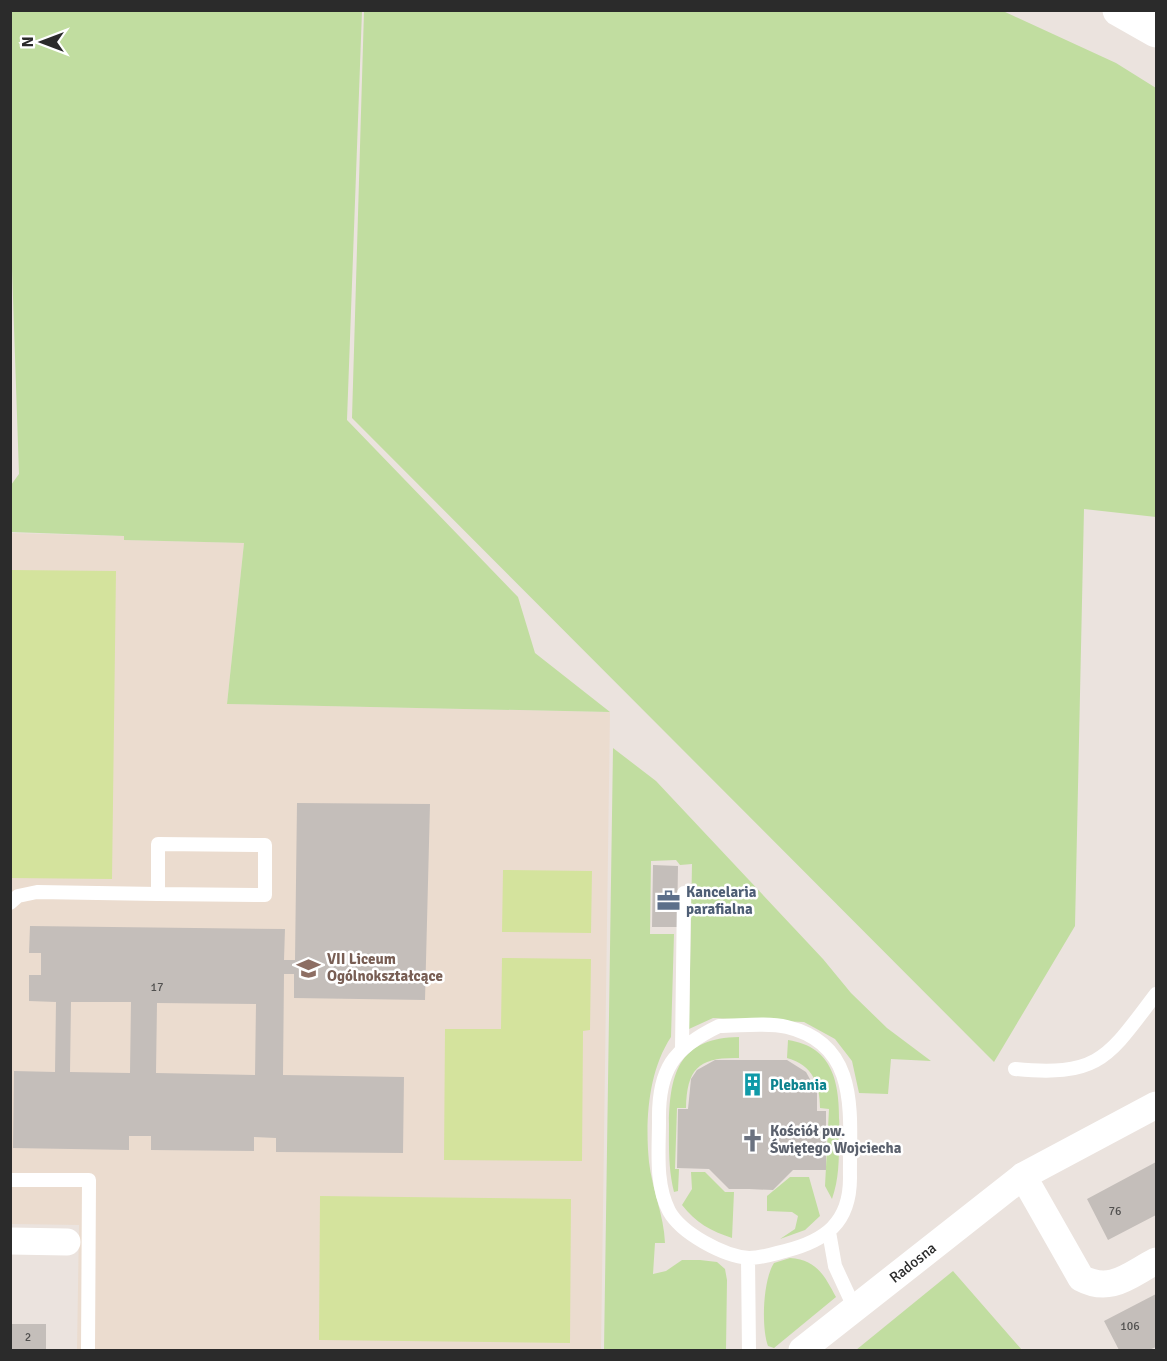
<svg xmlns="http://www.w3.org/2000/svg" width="1167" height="1361" viewBox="0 0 1167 1361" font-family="Signika,sans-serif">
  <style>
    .education { fill: #ebdccf }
    .green { fill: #c1dda0 }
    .pitch { fill: #d4e39d }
    .building { fill: #c4beba; fill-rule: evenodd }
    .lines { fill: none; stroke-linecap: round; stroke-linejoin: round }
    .lane { stroke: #fff; stroke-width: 14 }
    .street { stroke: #fff; stroke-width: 27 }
    .secondary { stroke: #fff; stroke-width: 33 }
    .labels { text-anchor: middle; stroke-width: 5; stroke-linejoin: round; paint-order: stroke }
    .number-label { font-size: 12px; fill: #51504f }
    .service-label { font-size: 15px; font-weight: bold; fill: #4e5e75; stroke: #fff; text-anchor: start }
    .education-label { font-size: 15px; font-weight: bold; fill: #785e54; stroke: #fff; text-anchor: start }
    .culture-label { font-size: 15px; font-weight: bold; fill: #0d838f; stroke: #fff; text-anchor: start }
    .worship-label { font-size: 15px; font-weight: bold; fill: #5b616d; stroke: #fff; text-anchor: start }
    .street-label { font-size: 15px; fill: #2b2b2b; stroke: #fff }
  </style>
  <rect width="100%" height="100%" fill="#ebe3de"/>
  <path class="education" d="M11 533 125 536V540L244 543 227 704 610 712 601 1350H77L79 1225 11 1224Z"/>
  <path class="green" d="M11 10 362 11 347 420 518 597 535 653 610 712 227 704 244 543 124 540V536L11 532V485L19 474 11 239Z
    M364 11H1003L1116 63 1156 88V517L1084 509 1075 926 994 1062 352 418Z
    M613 748 656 781 823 959 851 993 887 1028 931 1061 891 1059 888 1094 859 1093 852 1061 835 1039 804 1022 713 1018 689 1029 692 864 680 865 676 860 651 861 650 934H674L671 1037C648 1072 645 1121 649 1162 652 1189 664 1215 665 1243H655L653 1274 666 1271 682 1260H700L717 1262 725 1269 727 1280 726 1350H604Z
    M739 1037V1058C699 1057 687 1068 686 1108H677L675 1169H679L678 1191 674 1192C668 1168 669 1146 669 1123 670 1070 681 1038 739 1037Z
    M788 1040C841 1048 840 1096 839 1139 839 1160 839 1179 832 1199L825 1186 829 1109 820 1108C820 1085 813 1065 787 1058Z
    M691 1172H705L725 1192H734L732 1238C711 1231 696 1223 682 1205L692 1189Z
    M790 1177H809L820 1216 805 1230 780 1239 795 1229 798 1216 792 1212 767 1211V1196Z
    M790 1258C817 1260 824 1275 836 1297L774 1348 768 1346C761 1327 763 1280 774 1263Z
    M953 1271 1022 1350H856Z"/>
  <path class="pitch" d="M11 570 116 571 112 879 11 878Z
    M503 870 592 871 591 933 502 932Z
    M502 958 591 959 590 1030 583 1031 582 1161 444 1160 445 1029H501Z
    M320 1196 571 1199 570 1343 319 1340Z"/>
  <path class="building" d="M297 803 430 804 425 1000 294 998V974H284L283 1075 404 1077 403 1153 276 1152V1138L254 1137V1151L151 1150V1136H129V1150L13 1148 14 1071 55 1072 56 1002 29 1001V975H41V953H29L30 926 285 929 284 960H295ZM71 1002H131L130 1073 70 1072ZM157 1003 256 1004 255 1075 156 1073Z
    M653 865 678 866 677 927H652Z
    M715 1060H787L806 1072 817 1092V1111H826V1170H793L773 1190 749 1189H729L709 1169 677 1168 678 1109H688L691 1079 697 1070Z
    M1156 1162V1215L1108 1240 1087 1199Z
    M1156 1294V1347L1149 1350H1119L1104 1321Z
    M10 1324H46V1350H10Z"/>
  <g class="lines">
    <path class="lane" d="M158 844 265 845V895L158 894Z
      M10 903 18 896 37 892 158 894
      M719 1026C740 1026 766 1022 787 1027 862 1045 849 1117 850 1178 850 1223 825 1241 785 1251 773 1254 761 1258 749 1258 723 1256 681 1233 669 1211 655 1184 659 1150 659 1121 658 1070 673 1048 719 1026Z
      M682 1049 684 893
      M1015 1069C1100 1077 1108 1057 1156 994
      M10 1180H89L88 1350
      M829 1232 835 1266 854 1307
      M748 1258 749 1350"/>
    <g class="street">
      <path d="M1023 1176 1081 1278C1111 1294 1129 1275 1156 1261"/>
      <path d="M10 1241 67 1242"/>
      <path id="s1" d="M802 1350 1023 1176 1156 1105"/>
    </g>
    <path class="secondary" d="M1119 10 1156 31"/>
  </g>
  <defs>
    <symbol id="office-bare" viewBox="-9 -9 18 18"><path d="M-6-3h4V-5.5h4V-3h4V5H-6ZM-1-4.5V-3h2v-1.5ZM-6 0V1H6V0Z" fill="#5c6f8a" stroke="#fff" stroke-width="2.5" paint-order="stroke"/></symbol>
    <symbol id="school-bare" viewBox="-9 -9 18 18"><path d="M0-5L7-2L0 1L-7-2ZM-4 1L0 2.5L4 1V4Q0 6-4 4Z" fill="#8d6e63" stroke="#fff" stroke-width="2.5" paint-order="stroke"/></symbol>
    <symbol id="building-bare" viewBox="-9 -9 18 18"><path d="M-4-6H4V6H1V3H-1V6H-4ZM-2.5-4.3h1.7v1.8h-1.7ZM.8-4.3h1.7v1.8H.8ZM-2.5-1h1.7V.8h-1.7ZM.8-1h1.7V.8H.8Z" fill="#0f9aa8" stroke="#fff" stroke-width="2.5" paint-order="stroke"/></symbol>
    <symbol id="church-bare" viewBox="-9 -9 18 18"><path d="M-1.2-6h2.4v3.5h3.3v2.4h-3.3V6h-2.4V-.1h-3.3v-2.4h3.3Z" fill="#6b7280" stroke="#fff" stroke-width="2.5" paint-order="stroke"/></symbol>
  </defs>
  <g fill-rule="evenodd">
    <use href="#office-bare" x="652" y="884" width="33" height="33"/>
    <use href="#school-bare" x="292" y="952" width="33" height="33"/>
    <use href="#building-bare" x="736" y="1068" width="33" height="33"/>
    <use href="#church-bare" x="736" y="1124" width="33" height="33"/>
  </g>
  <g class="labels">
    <g class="number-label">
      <text x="157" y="991">17</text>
      <text x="1115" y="1215">76</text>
      <text x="1130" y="1330">106</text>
      <text x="28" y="1341">2</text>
    </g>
    <g class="service-label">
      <text x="686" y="897">Kancelaria<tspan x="686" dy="17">parafialna</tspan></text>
    </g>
    <g class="education-label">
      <text x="327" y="964">VII Liceum<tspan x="327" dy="17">Ogólnokształcące</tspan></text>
    </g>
    <g class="culture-label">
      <text x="770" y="1090">Plebania</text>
    </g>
    <g class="worship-label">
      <text x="770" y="1136">Kościół pw.<tspan x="770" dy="17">Świętego Wojciecha</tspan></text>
    </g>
    <g class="street-label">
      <text dy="5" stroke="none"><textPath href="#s1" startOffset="141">Radosna</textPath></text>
    </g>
  </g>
  <rect width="1167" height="1361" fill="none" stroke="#2b2b2b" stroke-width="24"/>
  <g transform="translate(42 42) rotate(270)" stroke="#ffffff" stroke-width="4.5" paint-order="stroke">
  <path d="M0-4.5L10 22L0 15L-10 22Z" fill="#2b2b2b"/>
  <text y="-9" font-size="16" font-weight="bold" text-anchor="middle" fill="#2b2b2b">N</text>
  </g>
</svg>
